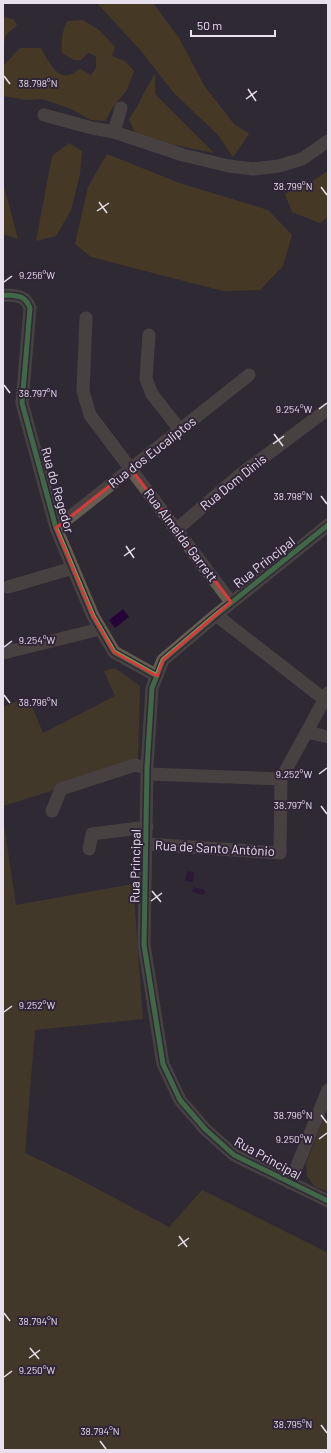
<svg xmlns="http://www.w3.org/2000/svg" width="331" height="1453" viewBox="0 0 331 1453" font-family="Barlow,sans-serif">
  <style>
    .green { fill: #5a491d }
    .forest { fill: #5f4c14 }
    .water { fill: #260438 }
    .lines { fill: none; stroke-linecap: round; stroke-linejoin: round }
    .minor { stroke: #655e50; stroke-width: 13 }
    .cycleway-casing { stroke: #302538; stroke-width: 8 }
    .cycleway { stroke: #56b35d; stroke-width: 5 }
    .marked { fill: none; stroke: #d83a3c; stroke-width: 3; stroke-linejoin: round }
    .ticks { fill: none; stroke: #e8e0ed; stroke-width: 1.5 }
    .labels { text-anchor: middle; stroke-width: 4; stroke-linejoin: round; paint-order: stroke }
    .street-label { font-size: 13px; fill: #e8e0ed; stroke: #302538 }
    .ticks-label { font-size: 10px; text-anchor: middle; fill: #e8e0ed; stroke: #302538; stroke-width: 4; stroke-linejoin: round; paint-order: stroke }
  </style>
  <rect width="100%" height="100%" fill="#2f2934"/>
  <path class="green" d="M115 668 140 686 138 759 48 792 3 806V707L28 697 43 733 115 696 104 671Z
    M3 818 16 905 133 884 143 1019 35 1030 25 1153 73 1176 169 1227 202 1190 328 1253V1450H3Z
    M324 1118 328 1119V1192L314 1186 307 1176 306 1164Z"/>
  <path class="forest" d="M97 3H153L179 38 205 87 234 124 249 134 233 157 218 135 173 92 142 52Z
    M4 17 13 19 17 25 6 35 3 48Z
    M83 20 99 30 115 47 112 56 125 61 134 71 127 90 113 107 105 121 91 120 69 108 42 99 27 100 3 96V66L20 48H41C47 59 57 81 72 74 75 73 78 70 80 69L91 75 96 68V56L88 53 81 60H74L62 53C61 41 62 33 67 21Z
    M155 74V94L214 153 170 144 135 133 129 119 137 107 145 91Z
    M69 143 82 151 80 174 71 210 56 236 36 241 52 156Z
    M107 154 179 183 268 210 292 235 283 266 260 290 223 291 91 257 75 244 88 187Z
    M328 171V217L320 223 292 212 285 194 314 180Z
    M3 183 18 239 3 234Z"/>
  <path class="water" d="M123 609 129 617 115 628 109 620Z
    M187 871 194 872 193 882 185 881Z
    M193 887 205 890 204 895 192 892Z"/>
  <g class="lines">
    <path class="minor" d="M44 115 92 128 114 132 183 155 229 166 253 169 279 166 302 159 328 141
      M114 132 121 108
      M3 295C16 296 25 294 30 308L22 403 56 528 93 616 114 652 157 676
      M86 318 83 391 90 415 231 602
      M149 335 146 379 152 394 180 430
      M328 525 216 615 163 660 152 688 147 768 144 945 163 1064 180 1100 205 1129 234 1155 328 1201
      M56 528 249 375
      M177 529 241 474 328 409
      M8 587 73 568
      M216 615 324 699
      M3 653 100 629
      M307 732 328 737
      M148 774 281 779
      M52 811 61 789 135 765 147 768
      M146 844 280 853 281 779 328 693
      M89 849 92 834 147 827
      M290 1183 328 1090"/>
    <defs>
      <path id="cycleway" d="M3 295C16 296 25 294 30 308L22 403 56 528 93 616 114 652 157 676
        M328 525 216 615 163 660 152 688 147 768 144 945 163 1064 180 1100 205 1129 234 1155 328 1201"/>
    </defs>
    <use href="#cycleway" class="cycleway-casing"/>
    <use href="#cycleway" class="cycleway"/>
  </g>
  <path d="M0 0H331V1453H0ZM131 469 231 602 163 660 157 676 114 652 93 616 56 528Z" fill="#2f2934" fill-opacity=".55" fill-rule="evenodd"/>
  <path class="marked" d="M131 469 231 602 163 660 157 676 114 652 93 616 56 528Z"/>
  <path class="ticks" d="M4 76 10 84M248 89 256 101M246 99 257 91M321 187 327 195M99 202 107 213M97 211 109 203M4 282 12 276M4 385 10 393M319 409 327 403M274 434 283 446M273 444 284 436M321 496 327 504M126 546 134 558M124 556 135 548M4 647 12 641M4 695 10 703M319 774 327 768M321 806 327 814M152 891 161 902M151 901 162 893M4 1012 12 1006M321 1115 327 1123M319 1139 327 1133M179 1236 187 1247M178 1246 189 1238M4 1313 10 1321M30 1348 39 1359M29 1358 40 1350M4 1377 12 1371M321 1425 327 1433M100 1441 106 1449"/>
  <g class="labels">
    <g class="street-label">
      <text transform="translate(152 452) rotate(-38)" y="5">Rua dos Eucaliptos</text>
      <text transform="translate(233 482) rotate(-39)" y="5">Rua Dom Dinis</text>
      <text transform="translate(58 490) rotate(74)" y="5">Rua do Regedor</text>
      <text transform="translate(181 535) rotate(53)" y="5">Rua Almeida Garrett</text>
      <text transform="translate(264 562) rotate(-38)" y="5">Rua Principal</text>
      <text transform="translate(215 848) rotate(3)" y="5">Rua de Santo António</text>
      <text transform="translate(135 866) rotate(-89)" y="5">Rua Principal</text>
      <text transform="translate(268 1158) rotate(29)" y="5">Rua Principal</text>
    </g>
  </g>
  <g class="ticks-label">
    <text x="38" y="87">38.798°N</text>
    <text x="293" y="190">38.799°N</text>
    <text x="37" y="279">9.256°W</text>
    <text x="38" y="397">38.797°N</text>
    <text x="294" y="413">9.254°W</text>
    <text x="293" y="500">38.798°N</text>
    <text x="37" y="644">9.254°W</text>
    <text x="38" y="706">38.796°N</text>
    <text x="294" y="778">9.252°W</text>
    <text x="293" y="809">38.797°N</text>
    <text x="37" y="1009">9.252°W</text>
    <text x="293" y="1119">38.796°N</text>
    <text x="294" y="1143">9.250°W</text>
    <text x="38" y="1325">38.794°N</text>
    <text x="37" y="1374">9.250°W</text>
    <text x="293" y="1428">38.795°N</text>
    <text x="100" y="1435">38.794°N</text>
  </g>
  <rect width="331" height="1453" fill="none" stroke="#e8e0ed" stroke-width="8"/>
  <path d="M191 30v6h84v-6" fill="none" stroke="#e8e0ed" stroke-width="2"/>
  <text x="197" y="30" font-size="12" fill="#e8e0ed" stroke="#302538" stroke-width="3" paint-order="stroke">50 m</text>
</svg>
